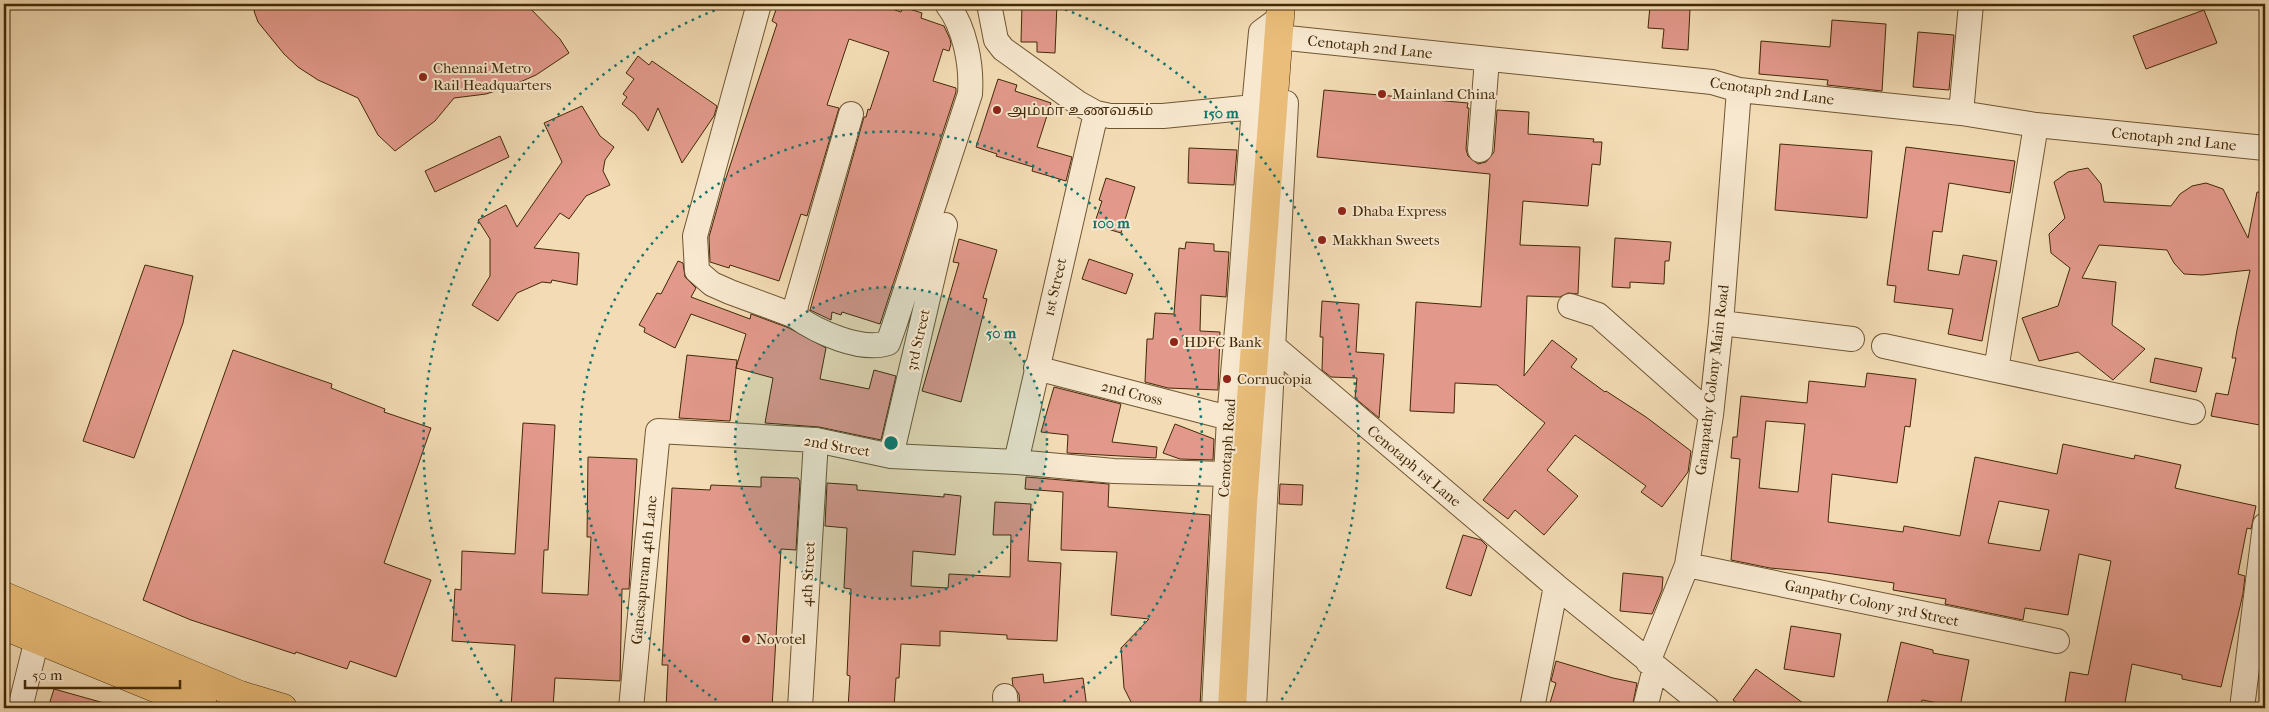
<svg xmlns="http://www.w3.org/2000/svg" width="2269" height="712" viewBox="0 0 2269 712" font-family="'IM FELL French Canon','Noto Serif Tamil',serif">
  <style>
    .building { fill: #e2998b; stroke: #432907; fill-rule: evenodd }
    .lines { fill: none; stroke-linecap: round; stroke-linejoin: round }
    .minor-casing { stroke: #6f5632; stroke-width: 26 }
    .major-casing { stroke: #432907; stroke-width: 29 }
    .minor { stroke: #f7e8cf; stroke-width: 24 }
    .major { stroke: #eabe7a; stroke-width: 28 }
    .ring { fill: none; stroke: #0f766e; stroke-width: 2.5; stroke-dasharray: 2.5 5 }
    .poi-dot { fill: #8f2418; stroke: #f7e8cf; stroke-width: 2 }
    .labels { text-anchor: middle; stroke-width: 4; stroke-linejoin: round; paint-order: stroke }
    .street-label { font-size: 15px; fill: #432907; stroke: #f7e8cf }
    .poi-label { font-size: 15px; fill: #432907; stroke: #f7e8cf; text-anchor: start }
    .centre { fill: #0f766e; stroke: #f7e8cf; stroke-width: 2.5 }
    .ring-label { font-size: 15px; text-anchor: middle; font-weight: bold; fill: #0f766e; stroke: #f7e8cf; stroke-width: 4; stroke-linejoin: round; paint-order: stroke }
  </style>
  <rect width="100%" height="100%" fill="#f3dcb5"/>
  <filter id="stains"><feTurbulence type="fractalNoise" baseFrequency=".004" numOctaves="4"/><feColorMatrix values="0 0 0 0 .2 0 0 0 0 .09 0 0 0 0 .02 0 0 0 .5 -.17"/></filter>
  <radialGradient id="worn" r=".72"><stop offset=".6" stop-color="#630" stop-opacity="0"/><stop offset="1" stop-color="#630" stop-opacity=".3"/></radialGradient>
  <path class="building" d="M261 4H526L560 39 569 53 536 75 511 86 486 94 454 98 435 121 395 151 378 135 358 98 318 80 298 67 284 54 258 22 254 11Z
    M778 4H877L901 12 903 7 922 13 921 18 944 26 950 39 951 44 949 51 943 49 933 81 956 88V92L880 324 842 312 841 315 832 312 831 320 810 310 864 117H866L868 109 870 110 889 52 849 39 827 105 839 108 807 216 801 214 779 281 730 265 729 268 710 262 709 237 724 184 777 24 772 21Z
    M1022 4H1057L1055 53 1037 52V42H1021Z
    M1650 6 1690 9 1688 50 1662 48 1664 29 1648 28Z
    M2204 10 2217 43 2146 69 2133 36Z
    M1832 20 1886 24 1882 91 1827 85 1828 80 1759 74 1761 41 1830 47Z
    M1918 32 1954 35 1949 90 1913 87Z
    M638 56 649 65 652 61 717 106 714 116 682 163 658 108 648 131 635 114 622 104 627 97 623 94 634 79 626 73Z
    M998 79 1017 85 1015 91 1051 103 1037 147 1072 157 1066 181 1032 171 1033 167 996 156 997 154 976 147Z
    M1324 90 1468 103 1467 108H1469L1466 149 1468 156 1478 164 1486 162 1494 152 1497 110 1529 112 1528 134 1594 139 1593 142H1602L1600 165 1592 164 1588 206 1523 201 1520 245 1580 247 1578 294 1568 293 1560 297 1527 296 1524 376 1552 340 1577 359 1571 367 1605 392 1606 391 1646 417 1691 451 1688 472 1662 507 1641 492 1646 486 1575 435 1547 470 1578 496 1544 535 1515 510 1508 519 1483 500 1545 423 1497 385 1455 383 1454 413 1410 411 1416 302 1481 307 1490 174 1317 157Z
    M582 106 600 136 614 147 605 160 603 171 610 185 586 196 569 219 560 213 534 248 579 253 577 285 552 280 551 283 542 282 517 293 498 321 472 305 490 276V239L478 220 506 205 517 227 562 162 544 123Z
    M500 136 509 157 435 192 425 171Z
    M1780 144 1872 151 1867 218 1775 210Z
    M1906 147 2015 161 2010 193 1949 183 1942 232 1933 231 1928 270 1959 275 1963 255 1997 261 1982 341 1948 334 1953 309 1894 302 1896 286 1887 285Z
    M1189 148 1237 150 1234 185 1188 183Z
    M2088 168 2101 184 2104 202 2171 206 2180 194 2192 186 2206 183 2223 189 2248 238 2257 192 2265 193V426L2211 416 2216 393 2228 395 2236 358H2232L2237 330 2250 270 2202 275 2184 274 2174 263 2167 250 2099 245 2082 278 2116 282 2112 325 2145 349 2113 380 2078 352 2039 361 2022 318 2058 306 2070 268 2051 253 2049 234 2065 218 2054 182 2068 172Z
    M1106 178 1135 187 1121 233 1094 225 1102 201 1099 200Z
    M1615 238 1671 242 1669 261H1665L1664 284 1630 282V288L1612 287Z
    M959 239 997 250 983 298 987 299 961 402 922 391 959 263 953 262Z
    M1186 242 1214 244V251L1229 252 1226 297 1201 295 1200 331 1220 332 1218 390 1168 388 1145 382 1147 339H1153L1155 313 1174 314 1179 248 1185 249Z
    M1089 259 1133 274 1126 294 1082 279Z
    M678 261 683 263 685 277 696 288 691 297 750 319 751 314 789 328 826 348 820 379 869 389 874 370 896 376 881 440 819 427 765 423 773 378 736 368 746 334 691 314 675 348 644 332 645 328 639 325 657 293 661 294Z
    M145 265 193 276 183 323 134 458 83 441Z
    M1322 301 1359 304 1356 352 1384 354 1379 418 1355 398 1357 378 1331 377 1322 370 1323 337H1320Z
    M233 350 332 384 331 388 385 409 384 412 431 428 384 563 431 580 396 677 350 661 347 669 296 652 295 654 191 620 143 600Z
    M687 355 737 360 730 421 679 418Z
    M2155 358 2202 368 2196 392 2150 382Z
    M1867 373 1916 379 1910 427 1905 426 1897 483 1832 474 1828 522 1903 532 1904 526 1960 536 1975 457 2057 474 2063 444 2134 459 2135 455 2181 465 2175 488 2256 506 2251 529 2247 528 2238 574 2245 576 2243 594 2221 687 2182 679V675L2132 664 2124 708H2064L2070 672 2088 675 2111 561 2079 554 2068 615 2025 608 2023 620 1945 604 1946 599 1893 590 1894 583 1826 573 1770 568 1731 560 1740 459 1731 458 1733 437H1737L1741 396 1807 403 1809 381 1865 387ZM1766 421 1805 424 1798 492 1759 488ZM1999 501 2049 510 2040 551 1988 543Z
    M1054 387 1121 404 1112 442 1157 447 1156 458 1067 453 1068 435 1041 432Z
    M523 423 555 425 548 550H544L542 593 588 595 591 537H587L588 457 637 459 629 589H622L620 681 555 678 553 708H511L515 645 452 641 455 589 461 590 462 551 515 554Z
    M1175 424 1214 439 1213 460 1180 459 1163 453Z
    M761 477 798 478 800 481 796 550 781 549 772 708H666L668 665H662L672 488 710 490 711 485 761 487Z
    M1026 477 1109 484 1108 507 1210 515 1200 706 1198 708H1134L1124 688 1121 648 1149 619 1111 615 1117 552 1061 550 1063 492 1025 489Z
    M827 483 857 485V490L944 497V494L961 496 955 555 913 551 911 586 948 588 949 574 1010 577 1011 535H993L995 502 1031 504 1028 561 1061 563 1057 641 1007 639V635L940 631V646L901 644 899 678H896L894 708H848L850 676 847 675 851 589 844 588 847 528 825 526Z
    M1280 484 1303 485 1302 505 1279 504Z
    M1463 535 1481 540 1487 546 1471 596 1446 588Z
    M1623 573 1663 577 1662 590 1652 614 1620 611Z
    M1791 626 1841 634 1834 677 1784 669Z
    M1901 642 1933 650V653L1969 660 1960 707 1922 700 1920 708H1886Z
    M1556 661 1613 678 1637 683 1632 708H1572L1550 703 1556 683 1551 681Z
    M1756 669 1810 708H1743L1733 700Z
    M1043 674 1044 683 1083 678 1087 708H1020L1019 694 1013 686 1012 678Z
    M54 689 104 703 103 708H48Z"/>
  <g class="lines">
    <defs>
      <path id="minor" d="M759 4 695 236 697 271 712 284 730 292 795 316
        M989 4 996 40 1003 49 1078 103 1096 113 1110 116H1163L1254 107
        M1278 37 1712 82 1739 90 1961 113 2036 125 2265 148
        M1961 113 1971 4
        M851 114 796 305 795 316C817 332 861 352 888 343L894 326 970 94C972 65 965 27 947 4
        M2036 125 1996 370 2193 412
        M1480 150 1487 59
        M1570 306 1598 315 1711 415
        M1721 323 1852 339
        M1273 346 1556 586 1707 708
        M1884 346 1996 370
        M1036 368 1229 418
        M891 456 945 225
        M1016 462 1096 113
        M1687 565 2057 641
        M1648 662 1687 565 1711 415 1721 323 1739 90
        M1005 696 1006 708
        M20 708 41 623
        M631 708 658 431 816 440 891 456 1016 462 1114 471 1225 474
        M800 708 816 440
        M1214 708 1229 418 1240 296 1254 107 1261 32 1280 18
        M1254 708 1286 103
        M1532 708 1556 586
        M1645 708 1655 668
        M2242 708 2265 525"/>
      <path id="major" d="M4 596 240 695 283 708
        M4 626 204 708
        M1232 708 1243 504 1281 4"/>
    </defs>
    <use href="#minor" class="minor-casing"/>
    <use href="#major" class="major-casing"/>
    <use href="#minor" class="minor"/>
    <use href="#major" class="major"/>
  </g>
  <circle cx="891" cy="443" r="156" fill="#0f766e" fill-opacity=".12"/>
  <g class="ring">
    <circle cx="891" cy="443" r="156"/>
    <path d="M729 708A311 311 0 1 1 1053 708"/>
    <path d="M506 708A467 467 0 0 1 731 4M1051 4A467 467 0 0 1 1276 708"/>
  </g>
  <g class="poi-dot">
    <circle cx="423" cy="77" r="5"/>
    <circle cx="1382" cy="94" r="5"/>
    <circle cx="997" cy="110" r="5"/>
    <circle cx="1342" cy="211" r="5"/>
    <circle cx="1322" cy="240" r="5"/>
    <circle cx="1174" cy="342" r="5"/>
    <circle cx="1227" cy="379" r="5"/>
    <circle cx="746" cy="639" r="5"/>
  </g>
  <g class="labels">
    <g class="street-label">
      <text transform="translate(1370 47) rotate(6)" y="5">Cenotaph 2nd Lane</text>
      <text transform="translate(1772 91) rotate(8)" y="5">Cenotaph 2nd Lane</text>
      <text transform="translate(2174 139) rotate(6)" y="5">Cenotaph 2nd Lane</text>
      <text transform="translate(1055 287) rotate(-77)" y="5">1st Street</text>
      <text transform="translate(918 340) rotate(-77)" y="5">3rd Street</text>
      <text transform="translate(1712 380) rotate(-83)" y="5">Ganapathy Colony Main Road</text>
      <text transform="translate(1132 393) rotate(14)" y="5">2nd Cross</text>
      <text transform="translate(837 446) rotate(10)" y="5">2nd Street</text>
      <text transform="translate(1227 448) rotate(-86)" y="5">Cenotaph Road</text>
      <text transform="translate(1414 466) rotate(40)" y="5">Cenotaph 1st Lane</text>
      <text transform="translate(644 570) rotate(-84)" y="5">Ganesapuram 4th Lane</text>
      <text transform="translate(808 574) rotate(-87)" y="5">4th Street</text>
      <text transform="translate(1872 603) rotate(12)" y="5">Ganpathy Colony 3rd Street</text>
    </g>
    <g class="poi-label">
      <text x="433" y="73">Chennai Metro<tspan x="433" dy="17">Rail Headquarters</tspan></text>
      <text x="1392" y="99">Mainland China</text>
      <text x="1007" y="115">அம்மா உணவகம்</text>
      <text x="1352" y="216">Dhaba Express</text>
      <text x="1332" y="245">Makkhan Sweets</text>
      <text x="1184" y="347">HDFC Bank</text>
      <text x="1237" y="384">Cornucopia</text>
      <text x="756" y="644">Novotel</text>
    </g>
  </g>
  <circle cx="891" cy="443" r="8" class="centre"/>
  <g class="ring-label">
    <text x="1221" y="118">150 m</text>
    <text x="1111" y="228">100 m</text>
    <text x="1001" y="338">50 m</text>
  </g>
  <rect width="2269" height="712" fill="none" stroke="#f3dcb5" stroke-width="20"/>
  <rect x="5" y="5" width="2259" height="702" fill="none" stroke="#432907" stroke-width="2.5"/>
  <rect x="10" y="10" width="2249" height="692" fill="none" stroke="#432907"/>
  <path d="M25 680v8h155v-8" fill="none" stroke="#432907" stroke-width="2.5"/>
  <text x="32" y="680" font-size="15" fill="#432907" stroke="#f7e8cf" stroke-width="4" paint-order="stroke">50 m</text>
  <rect width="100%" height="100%" filter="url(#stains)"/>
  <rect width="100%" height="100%" fill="url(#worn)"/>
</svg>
